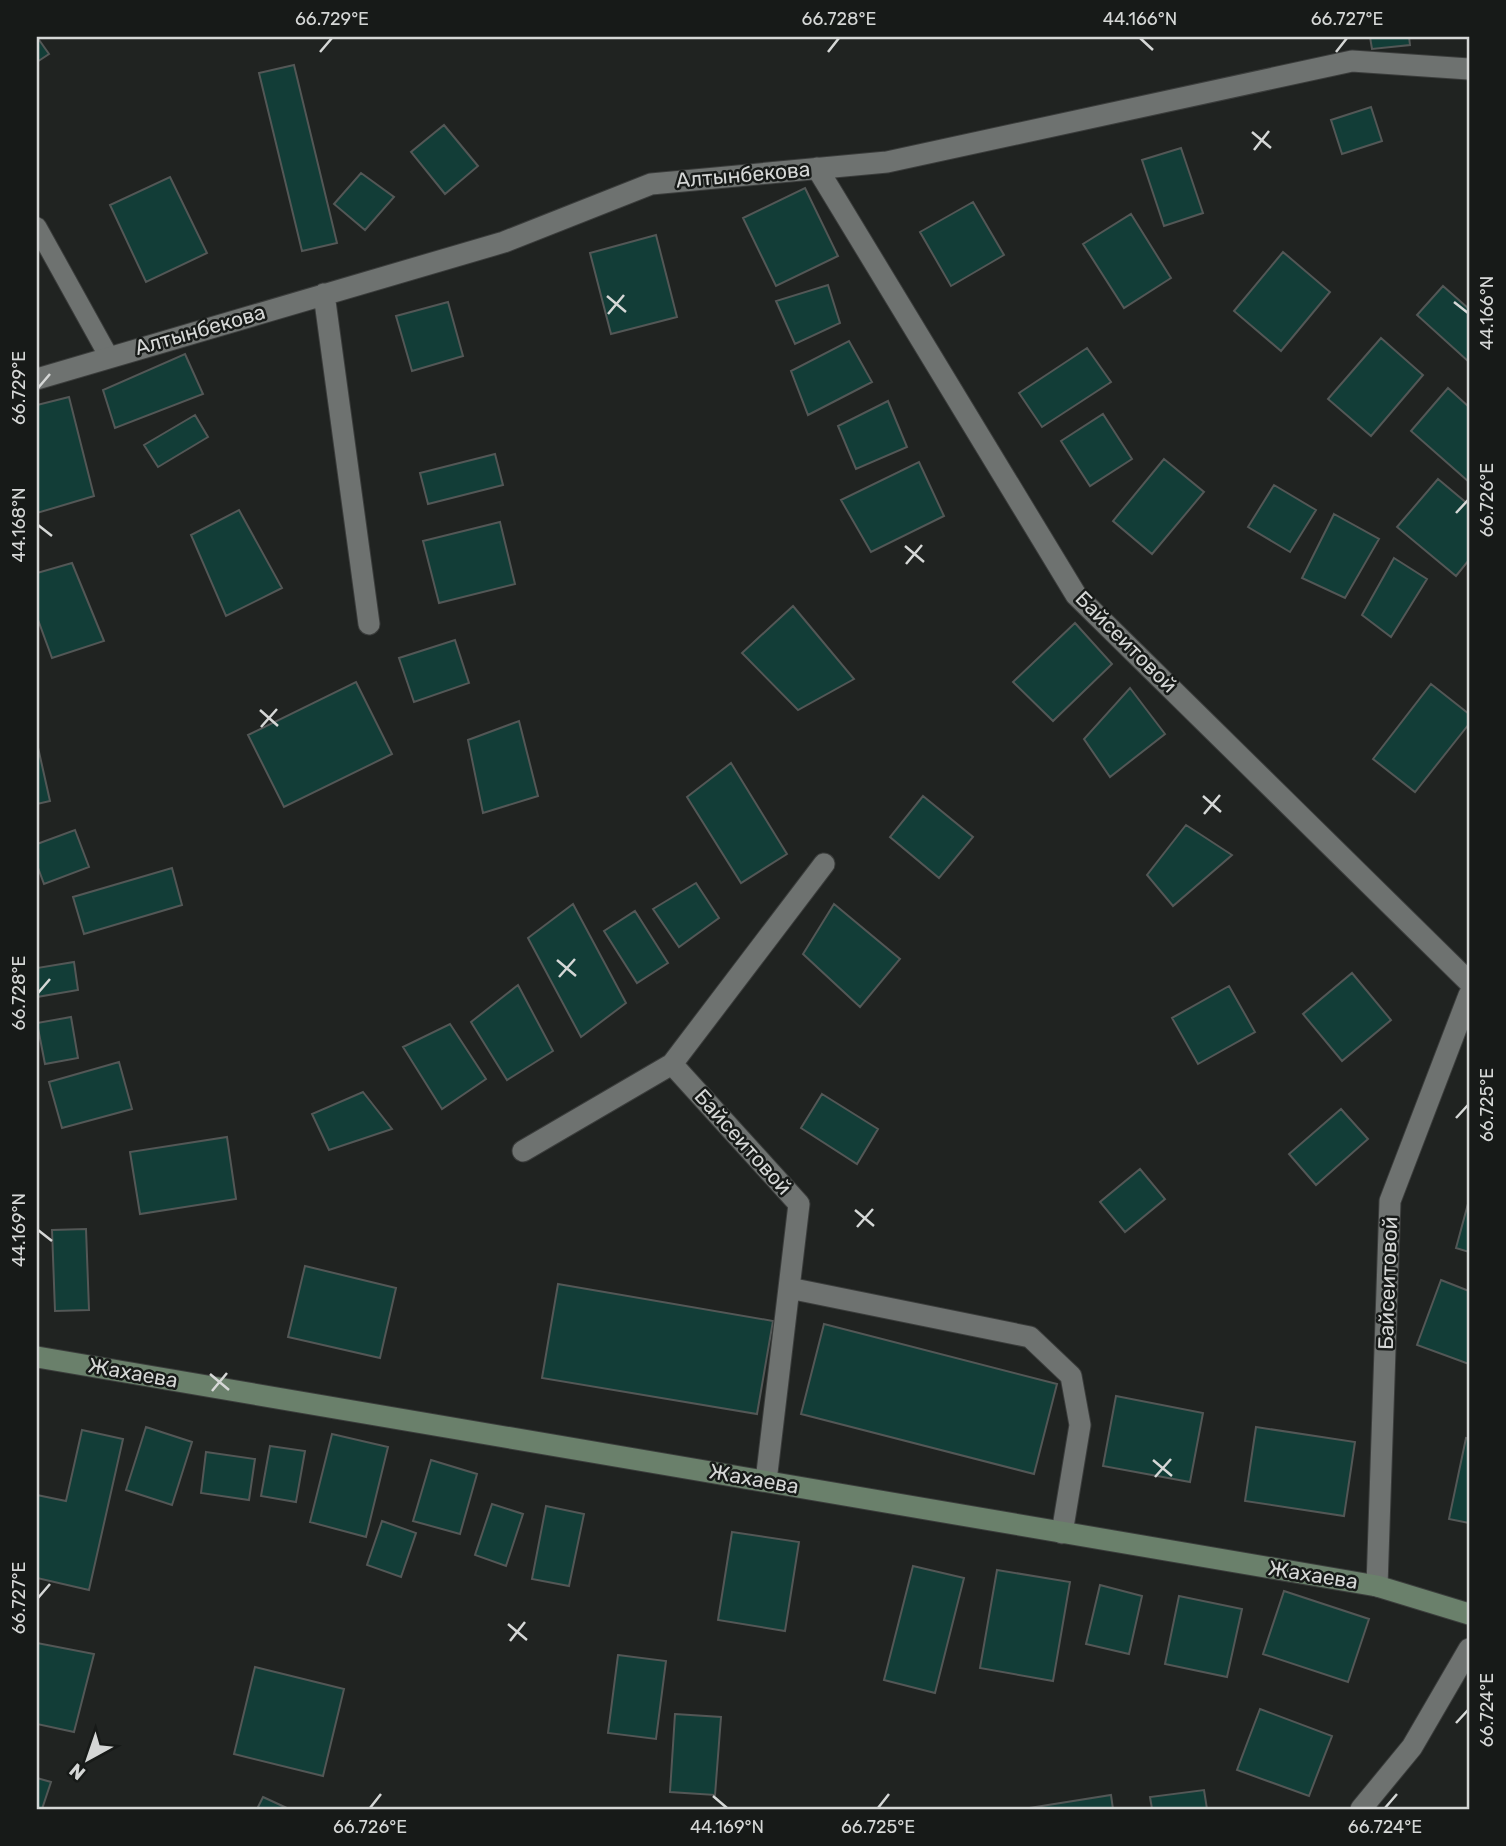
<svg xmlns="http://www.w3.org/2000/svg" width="1506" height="1846" viewBox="0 0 1506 1846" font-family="Rubik,sans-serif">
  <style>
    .building { fill: #123d37; stroke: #535756; stroke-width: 2 }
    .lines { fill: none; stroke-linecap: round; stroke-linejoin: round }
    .lane-casing { stroke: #3b3d3c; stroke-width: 21 }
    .street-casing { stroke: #3b3d3c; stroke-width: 23 }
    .secondary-casing { stroke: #3b3d3c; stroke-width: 23 }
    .lane { stroke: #6e7270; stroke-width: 19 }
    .street { stroke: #6e7270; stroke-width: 21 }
    .secondary { stroke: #6a806b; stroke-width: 21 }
    .ticks { fill: none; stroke: #d5d7d6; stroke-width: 2.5 }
    .labels { text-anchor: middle; stroke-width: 5; stroke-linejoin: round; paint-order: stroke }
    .street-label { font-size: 21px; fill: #d5d7d6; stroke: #171a18 }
    .neatline { fill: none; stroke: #d5d7d6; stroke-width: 2.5 }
    .ticks-label { font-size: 18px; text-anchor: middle; fill: #d5d7d6 }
  </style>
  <rect width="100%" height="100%" fill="#202321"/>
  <path class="building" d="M37 37 49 54 37 62Z
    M1370 37H1409L1410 45 1372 49Z
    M294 65 337 243 302 251 259 73Z
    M1371 107 1382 141 1342 154 1331 120Z
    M444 125 478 166 445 194 411 152Z
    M1181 148 1203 213 1164 226 1142 160Z
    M361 173 394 197 365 230 334 204Z
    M170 177 207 253 146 282 110 205Z
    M805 188 838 256 776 286 743 218Z
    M973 202 1004 255 951 286 920 232Z
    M1131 214 1171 278 1124 308 1083 244Z
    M656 235 677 317 611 334 590 253Z
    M1283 252 1330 292 1281 351 1234 311Z
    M828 285 840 323 795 344 776 301Z
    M1443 286 1469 309V362L1417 315Z
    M448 302 463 356 412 371 396 316Z
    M1381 338 1423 375 1371 436 1328 399Z
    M849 341 872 382 808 415 791 371Z
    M1087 348 1111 382 1042 427 1019 393Z
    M185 354 203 394 115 428 103 390Z
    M1448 388 1469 407V482L1411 431Z
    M69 397 94 496 37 513V405Z
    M888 401 907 447 856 469 838 426Z
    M1103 414 1132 459 1090 486 1061 441Z
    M195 415 208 437 158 467 144 445Z
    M495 454 503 485 428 504 420 473Z
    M1164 459 1204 492 1152 554 1113 521Z
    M919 462 944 516 871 552 841 500Z
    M1438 479 1469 505V560L1456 576 1397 527Z
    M1274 485 1316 510 1290 552 1248 527Z
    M239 510 282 588 226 616 191 535Z
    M1334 514 1379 539 1345 598 1302 578Z
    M500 522 515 584 439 603 423 541Z
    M1394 558 1427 579 1391 637 1362 615Z
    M72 563 104 641 52 658 37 617V573Z
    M793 606 854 679 798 710 742 653Z
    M1075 623 1112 664 1053 721 1013 682Z
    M455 640 469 683 414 702 399 658Z
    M356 682 392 754 284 807 248 735Z
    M1431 684 1469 714V724L1415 792 1373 759Z
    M1130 688 1165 734 1110 777 1084 739Z
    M519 721 538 796 483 813 468 740Z
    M37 743 50 801 37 804Z
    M731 763 787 854 741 883 687 797Z
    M923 796 973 837 939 878 890 837Z
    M1186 825 1232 855 1173 906 1147 875Z
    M75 830 89 867 44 884 37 865V844Z
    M172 868 182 905 84 934 73 897Z
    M696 883 719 918 679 947 653 909Z
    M573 904 626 1003 581 1037 528 938Z
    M834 904 900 959 860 1007 803 954Z
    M635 911 668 963 637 983 604 931Z
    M74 962 78 990 37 997V968Z
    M1352 973 1391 1020 1342 1061 1303 1014Z
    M518 985 553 1051 507 1080 471 1022Z
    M1229 986 1255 1032 1198 1064 1172 1018Z
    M71 1017 78 1058 45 1064 37 1023Z
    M450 1024 486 1079 442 1109 403 1047Z
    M119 1062 132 1109 62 1128 49 1082Z
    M363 1092 392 1129 329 1150 312 1114Z
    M822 1094 878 1129 857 1164 801 1128Z
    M1341 1109 1368 1139 1316 1185 1289 1154Z
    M227 1137 236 1199 140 1214 130 1152Z
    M1140 1169 1165 1199 1125 1232 1100 1202Z
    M1469 1200V1252L1456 1248Z
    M86 1229 89 1310 55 1311 52 1230Z
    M305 1266 396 1288 380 1358 288 1337Z
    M1441 1280 1469 1291V1364L1417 1345Z
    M558 1284 773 1321 757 1414 542 1378Z
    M824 1324 1057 1384 1034 1474 801 1414Z
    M1116 1396 1203 1413 1190 1482 1103 1466Z
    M146 1427 192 1442 172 1505 126 1490Z
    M1256 1427 1355 1442 1344 1516 1245 1501Z
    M82 1430 123 1439 89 1590 37 1578V1495L66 1501Z
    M332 1434 388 1447 366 1537 310 1522Z
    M1466 1438 1469 1439V1523L1449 1519Z
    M270 1446 305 1451 296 1502 261 1496Z
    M206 1452 255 1459 249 1500 201 1493Z
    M431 1460 477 1474 460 1534 413 1521Z
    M492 1504 523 1514 506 1566 475 1555Z
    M546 1506 584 1514 569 1586 532 1579Z
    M382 1521 416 1533 401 1577 367 1565Z
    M732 1532 799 1542 785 1631 718 1620Z
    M913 1566 964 1578 935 1693 884 1680Z
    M997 1570 1070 1582 1053 1681 980 1668Z
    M1100 1585 1142 1596 1129 1654 1086 1644Z
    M1284 1591 1369 1619 1348 1682 1263 1654Z
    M1179 1596 1242 1609 1227 1677 1165 1664Z
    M37 1643 94 1654 74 1732 37 1724Z
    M618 1655 666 1661 656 1739 608 1733Z
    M255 1667 344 1689 323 1776 234 1754Z
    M1260 1709 1332 1736 1309 1796 1237 1770Z
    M675 1714 721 1717 715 1795 670 1792Z
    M37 1778 51 1782 42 1809H37Z
    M1204 1790 1207 1809H1152L1150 1797Z
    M1111 1795 1113 1809H1023Z
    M263 1797 289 1809H257Z"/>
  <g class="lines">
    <defs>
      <path id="lane" d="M37 227 109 357"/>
      <path id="street" d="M817 168 1076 595 1469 982
        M324 294 369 624
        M37 379 504 242 651 184 887 162 1352 61 1469 69
        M672 1064 824 864
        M523 1151 672 1064 799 1204 766 1481
        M789 1288 1030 1337 1071 1376 1080 1425 1062 1533
        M1377 1586 1390 1201 1469 995
        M1361 1809 1412 1747 1469 1649"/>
      <path id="secondary" d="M37 1357 1377 1586 1469 1614"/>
    </defs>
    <use href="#lane" class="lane-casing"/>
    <use href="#street" class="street-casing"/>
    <use href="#secondary" class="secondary-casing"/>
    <use href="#lane" class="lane"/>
    <use href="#street" class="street"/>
    <use href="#secondary" class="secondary"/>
  </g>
  <path class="ticks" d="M1140 38 1153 50M320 52 332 38M828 52 839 38M1336 52 1347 38M1252 132 1271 148M1254 150 1269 131M607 296 626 312M1454 302 1468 313M608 314 624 295M38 388 50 374M1456 513 1468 500M38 525 52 536M905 546 924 562M906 564 922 545M260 710 278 726M261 727 277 709M1203 796 1221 812M1204 814 1220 795M557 960 576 976M559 977 575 959M38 993 50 979M1456 1118 1468 1105M855 1210 874 1226M857 1227 873 1209M38 1230 52 1241M210 1374 229 1390M212 1391 227 1373M1153 1460 1172 1476M1155 1477 1171 1459M38 1598 50 1584M508 1624 527 1640M510 1641 525 1622M1456 1723 1468 1710M713 1796 727 1808M370 1808 381 1794M878 1808 889 1794M1385 1808 1397 1794"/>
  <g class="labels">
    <g class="street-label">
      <text transform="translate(743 175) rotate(-5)" y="7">Алтынбекова</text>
      <text transform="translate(200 330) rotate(-16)" y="7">Алтынбекова</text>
      <text transform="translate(1126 642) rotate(45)" y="7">Байсеитовой</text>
      <text transform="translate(743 1142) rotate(48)" y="7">Байсеитовой</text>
      <text transform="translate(1388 1283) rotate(-88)" y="7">Байсеитовой</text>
      <text transform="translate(133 1373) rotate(10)" y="7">Жахаева</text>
      <text transform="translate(754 1479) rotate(10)" y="7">Жахаева</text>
      <text transform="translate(1313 1575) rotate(9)" y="7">Жахаева</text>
    </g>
  </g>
  <rect width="1506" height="1846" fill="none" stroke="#171a18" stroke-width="77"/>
  <g transform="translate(88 1759) rotate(220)" stroke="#171a18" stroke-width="5" paint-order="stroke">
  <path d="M0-5L12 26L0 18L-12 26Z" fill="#d5d7d6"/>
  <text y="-10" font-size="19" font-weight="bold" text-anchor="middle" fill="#d5d7d6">N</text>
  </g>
  <rect x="38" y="38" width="1430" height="1770" class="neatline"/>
  <g class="ticks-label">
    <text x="332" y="25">66.729°E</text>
    <text x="839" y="25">66.728°E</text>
    <text x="1140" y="25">44.166°N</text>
    <text x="1347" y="25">66.727°E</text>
    <text transform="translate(1487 313) rotate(-90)" y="6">44.166°N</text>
    <text transform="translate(19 388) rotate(-90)" y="6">66.729°E</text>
    <text transform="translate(1487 500) rotate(-90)" y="6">66.726°E</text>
    <text transform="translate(19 525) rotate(-90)" y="6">44.168°N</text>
    <text transform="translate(19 993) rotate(-90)" y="6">66.728°E</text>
    <text transform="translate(1487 1105) rotate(-90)" y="6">66.725°E</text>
    <text transform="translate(19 1230) rotate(-90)" y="6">44.169°N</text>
    <text transform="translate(19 1598) rotate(-90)" y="6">66.727°E</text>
    <text transform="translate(1487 1710) rotate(-90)" y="6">66.724°E</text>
    <text x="370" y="1833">66.726°E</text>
    <text x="727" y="1833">44.169°N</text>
    <text x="878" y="1833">66.725°E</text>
    <text x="1385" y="1833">66.724°E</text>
  </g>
</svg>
